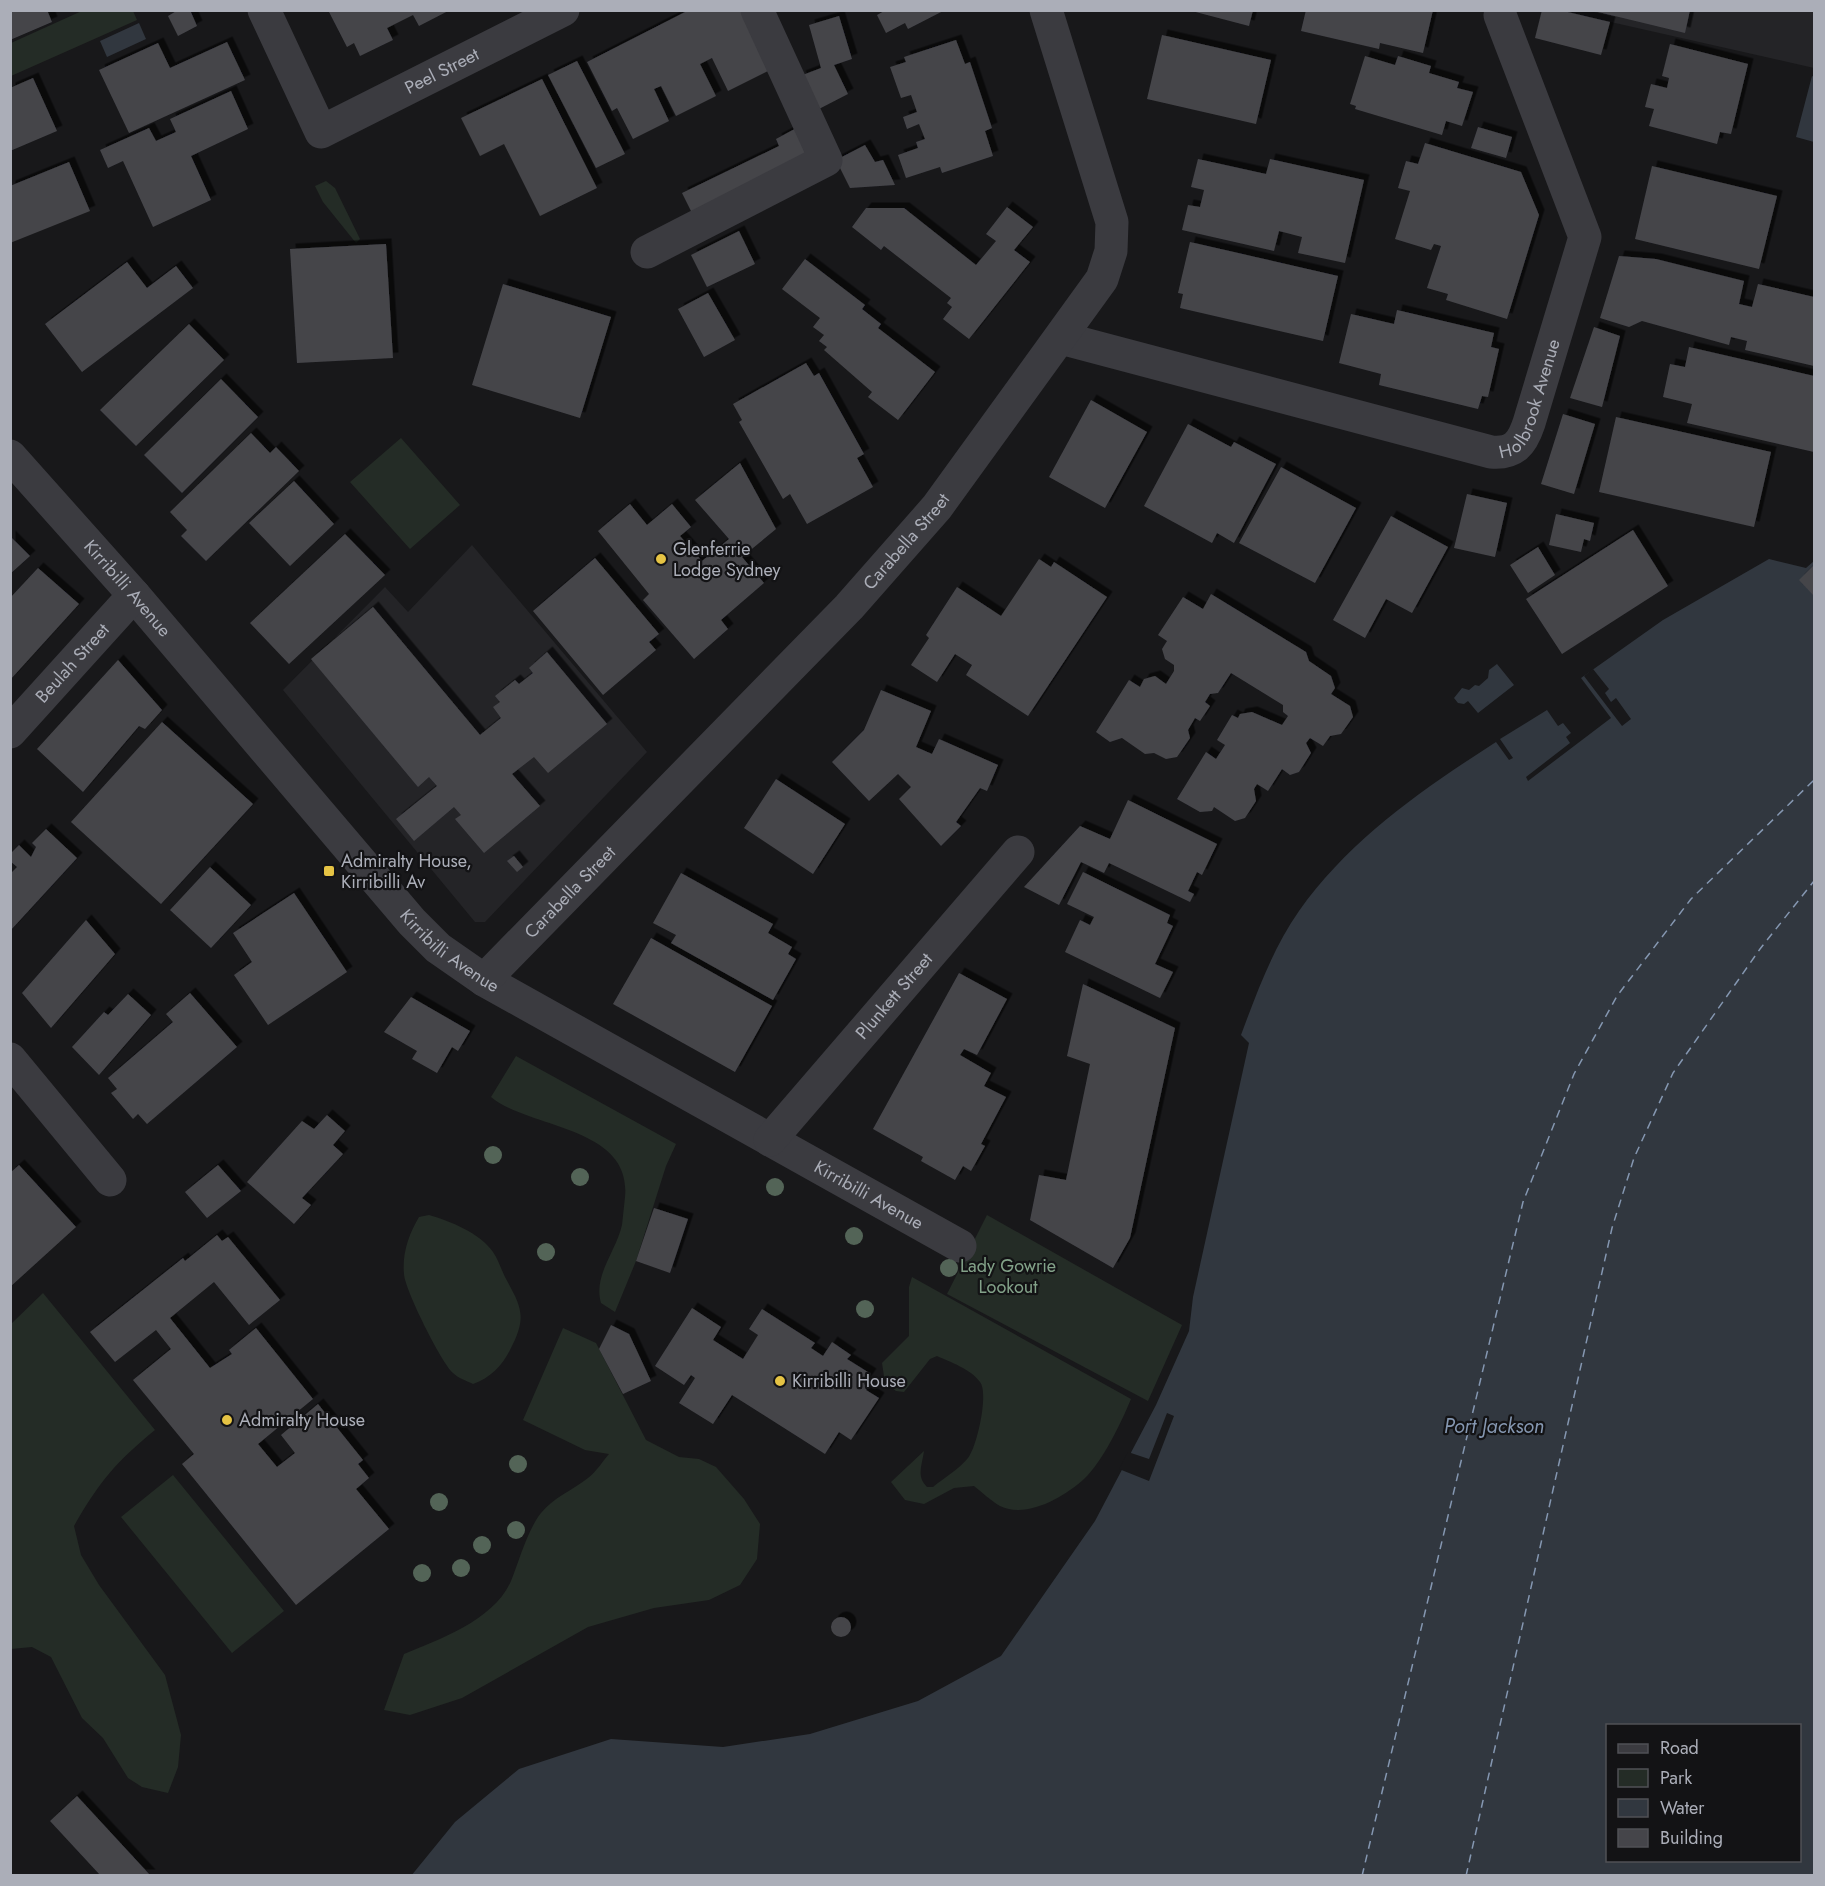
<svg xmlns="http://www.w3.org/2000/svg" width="1825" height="1886" viewBox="0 0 1825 1886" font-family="Jost,sans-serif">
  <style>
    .built { fill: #242427 }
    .green { fill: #242c26 }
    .water { fill: #31373f; fill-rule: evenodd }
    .pier { fill: #18181a }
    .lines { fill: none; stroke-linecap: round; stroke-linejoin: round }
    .ferry { stroke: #8597b1; stroke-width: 1.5; stroke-dasharray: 8 6; stroke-linecap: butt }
    .building { fill: #45454a; filter: url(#shadow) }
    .minor { stroke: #3b3b40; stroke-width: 33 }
    .tree { fill: #536457 }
    .poi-dot { fill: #e5c344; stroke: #131315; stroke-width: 2 }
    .labels { text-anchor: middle; stroke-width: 4.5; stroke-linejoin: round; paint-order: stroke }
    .street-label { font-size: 18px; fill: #abaeb8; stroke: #131315 }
    .poi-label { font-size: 18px; fill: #abaeb8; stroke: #131315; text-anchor: start }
    .park-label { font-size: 18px; fill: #83a289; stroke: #131315 }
    .water-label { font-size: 20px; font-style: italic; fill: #8597b1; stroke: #131315 }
  </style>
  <defs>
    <filter id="shadow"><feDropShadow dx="5.5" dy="-5.5" stdDeviation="0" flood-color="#0009"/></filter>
  </defs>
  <rect width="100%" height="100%" fill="#18181a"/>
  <path class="built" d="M1562 11H1814V68Z
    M472 545 647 752 485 922H475L283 690 385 587 408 612Z"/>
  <path class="green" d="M84 10 133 11 137 20 11 76V43Z
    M326 181 335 188 360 239 356 243 323 202 315 186Z
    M401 438 460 505 410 549 350 482Z
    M516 1056 676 1144 666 1166 636 1261 615 1312 601 1303C593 1275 616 1252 622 1225 623 1216 624 1206 625 1197 632 1126 529 1129 491 1097Z
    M429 1215C450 1221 480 1233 493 1252 498 1259 501 1269 505 1277 521 1307 528 1316 510 1350 502 1366 490 1378 473 1384 467 1381 458 1378 453 1373 441 1362 405 1290 404 1274 402 1253 409 1234 419 1217Z
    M987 1215 1182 1325 1148 1401 947 1294Z
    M912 1277 1131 1399C1122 1421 1102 1463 1084 1479 1064 1497 1027 1519 1000 1506 991 1501 982 1492 974 1486L954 1488 924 1504 905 1500 891 1482 924 1451C922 1466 916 1476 927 1487H933C944 1478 959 1469 968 1458 977 1447 989 1393 980 1382 971 1369 950 1362 937 1356L930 1359 904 1392 896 1391 885 1383 882 1363 909 1336V1287Z
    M43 1293 155 1430C116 1462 99 1482 74 1526L81 1555 99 1585 165 1675 181 1735 178 1767 168 1793 142 1787 128 1778 103 1738 82 1718 51 1657 32 1647 11 1649V1324Z
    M563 1328 596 1343 646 1440 679 1457 699 1459 716 1467 744 1499 760 1524 757 1559 740 1585 709 1600 654 1608 588 1627 462 1698 410 1715 384 1710 404 1654C440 1639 494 1620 511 1581 519 1561 528 1529 541 1513 554 1497 573 1490 588 1478 596 1472 603 1461 609 1454L585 1450 523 1420Z
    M173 1475 284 1611 232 1653 121 1517Z"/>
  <path class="water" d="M139 23 146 39 107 57 100 41Z
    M1812 76 1814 77V142L1796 137Z
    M1769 559 1806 568 1814 561V1875L411 1876 455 1822 519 1769 611 1739 723 1747 810 1734 918 1701 1001 1656 1095 1521 1156 1405 1189 1331 1193 1297 1249 1043 1241 1035C1257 992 1273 948 1299 911 1350 839 1423 789 1496 742L1509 760 1513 758 1500 739 1547 710 1558 726 1563 723 1571 733 1566 737 1570 743 1526 777 1528 781 1611 718 1581 678 1663 620ZM1608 1726H1800V1860H1608Z
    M1497 664 1514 685 1478 713 1468 701 1464 704 1458 703 1454 698 1462 688 1469 690 1475 685 1479 686 1488 678 1489 670Z"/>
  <path class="pier" d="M1593 669 1609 689 1605 693 1611 702 1616 698 1631 719 1622 726 1584 676Z
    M1167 1413 1174 1416 1149 1481 1119 1469 1128 1452 1149 1459Z"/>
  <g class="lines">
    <path class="ferry" d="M1362 1876 1523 1202 1574 1074 1617 996 1691 899 1814 780
      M1466 1876 1612 1228 1634 1158 1673 1073 1760 949 1814 881"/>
  </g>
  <path class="building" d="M10 10H47L52 22 10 40Z
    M178 10H190L197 26 178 36 168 16Z
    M328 10H450L419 26 413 15 387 28 393 40 360 56 354 43 347 47Z
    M689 10H742L772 69 728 91 712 58 700 64 716 96 676 116 661 86 654 89 669 121 633 139 617 108 612 111 587 62Z
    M886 10H945L908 29 905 23 886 33 877 15Z
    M1188 10H1253L1249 26Z
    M1306 10H1433L1423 53 1380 43 1379 49 1301 31Z
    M1542 10H1559L1610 22 1601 55 1535 38Z
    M1590 10H1690L1685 33Z
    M839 16 852 59 834 65 848 94 817 110 800 76 821 68 809 25Z
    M1162 35 1271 60 1256 124 1147 99Z
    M956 40 965 64 970 62 992 128 985 131 993 156 942 173 940 167 906 178 898 155 918 148 916 142 925 139 919 124 907 129 903 117 917 112 911 95 901 98 890 67 906 62 904 57Z
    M227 42 245 80 129 133 99 70 158 43 170 68Z
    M1670 44 1748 64 1731 134 1720 132 1717 144 1649 126 1654 109 1645 107 1651 84 1667 88 1669 78 1662 76Z
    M1365 56 1395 65 1398 56 1431 66 1429 73 1459 82 1457 88 1473 92 1462 126 1446 121 1442 135 1355 109 1356 106 1350 104Z
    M577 61 625 154 596 168 548 75Z
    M33 78 57 131 10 151V88Z
    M542 79 597 188 540 216 504 144 480 156 461 118Z
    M231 91 248 129 191 156 211 200 153 227 123 161 108 168 100 150 149 128 156 141 176 132 170 119Z
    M802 125 818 155 696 221 682 193 779 146 776 139Z
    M1478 127 1512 137 1506 158 1471 148Z
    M1425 143 1521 172 1539 215 1507 319 1446 300 1448 294 1427 288 1441 246 1434 244 1431 250 1395 239 1410 191 1398 188 1406 161 1418 164Z
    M865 145 875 162 883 160 895 185 850 188 836 160Z
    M1198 159 1266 174 1270 159 1364 180 1345 263 1298 253 1302 237 1279 231 1274 251 1182 230 1188 205 1200 207 1204 190 1191 187Z
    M69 162 90 211 10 243V186Z
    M1652 166 1777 196 1759 269 1635 239Z
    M1007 207 1033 227 1014 250 1030 262 969 339 943 319 952 307 947 303 951 298 884 246 881 250 852 227 866 208H904L976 265 996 241 986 234Z
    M739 231 755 264 707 287 691 255Z
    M1190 242 1338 276 1323 341 1180 308 1183 294 1178 293Z
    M386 244 393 358 297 363 290 249Z
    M1619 256 1656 259 1744 281 1739 304 1752 307 1758 284 1814 297V366L1745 350 1747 341 1731 337 1729 345 1642 321 1629 327 1600 318Z
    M805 259 865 305 862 309 881 324 878 328 935 372 898 420 868 397 872 392 824 350 827 347 819 341 824 335 813 327 820 318 782 289Z
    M127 262 147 288 176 266 193 288 82 372 45 324Z
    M503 284 611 317 580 418 472 385Z
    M708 293 735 340 704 357 678 309Z
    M1397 310 1494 333 1491 347 1499 349 1488 397 1482 396 1478 409 1379 385 1381 374 1339 363 1351 314 1394 324Z
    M189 324 224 360 136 446 100 410Z
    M1594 327 1620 336 1602 407 1570 398Z
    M1689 347 1814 376V452L1687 423 1692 404 1663 397 1670 364 1685 367Z
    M806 363 814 376 819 373 864 454 857 458 873 487 807 524 790 494 783 499 739 422 742 420 733 404Z
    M221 379 258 417 182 493 144 455Z
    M1091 400 1147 432 1105 508 1049 477Z
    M1563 414 1595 424 1574 494 1541 484Z
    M1616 417 1771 452 1754 527 1599 492Z
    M1188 424 1231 447 1234 442 1276 464 1234 543 1217 533 1212 543 1144 506Z
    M251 433 270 453 276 447 299 471 206 561 181 536 187 530 170 512Z
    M740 463 776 529 742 557 764 583 721 620 728 629 694 659 643 600 649 594 598 531 630 504 647 525 672 504 691 527 680 536 702 561 729 539 695 500Z
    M1281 467 1356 508 1315 583 1239 543Z
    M294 481 334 524 290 566 249 523Z
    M1467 494 1507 503 1495 557 1454 548Z
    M1556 514 1594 523 1590 541 1584 539 1581 552 1549 545Z
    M1391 516 1448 547 1412 613 1386 599 1365 638 1333 620Z
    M1633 530 1668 586 1562 654 1526 599Z
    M345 534 385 575 289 664 250 623Z
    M10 536 30 556 10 574Z
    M1538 547 1555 575 1528 593 1510 565Z
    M595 558 659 634 649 642 656 650 603 695 533 611Z
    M1039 559 1051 567 1054 562 1107 597 1028 716 966 675 972 665 955 654 937 682 911 665 929 638 926 635 957 587 1001 616Z
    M1814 565V596L1799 580Z
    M38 568 79 604 10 680V598Z
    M1211 594 1306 652 1309 661 1331 676 1335 688 1331 694 1350 706 1353 717 1341 734 1330 736 1323 746 1310 738 1306 743 1311 753 1299 772 1290 775 1282 769 1268 791 1257 784 1254 789 1256 801 1245 818 1235 821 1214 807 1212 811 1200 812 1177 799 1206 752 1216 759 1225 745 1217 740 1232 715 1238 718 1240 714 1252 712 1282 725 1288 716 1283 712V705L1231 673 1218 693 1210 694 1205 702 1210 706 1200 721 1195 718 1188 730 1190 738 1177 757 1166 759 1154 753 1145 754 1122 738 1110 742 1096 732 1129 680 1140 687 1144 679 1155 676 1166 684 1174 671V665L1165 659 1162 649 1167 641 1158 635 1183 597 1203 609Z
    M373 607 480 735 501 718 493 707 500 702 495 696 515 680 519 684 533 673 529 668 547 652 607 724 548 773 534 757 512 774 540 806 484 853 455 819 461 815 454 807 414 841 396 819 437 786 429 777 418 787 311 659Z
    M118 660 162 710 145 729 139 726 83 792 37 749Z
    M881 690 931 711 916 747 932 754 939 739 998 765 987 791 980 788 956 822 961 826 941 846 899 799 911 787 898 774 869 801 832 762 864 730Z
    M162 722 253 804 161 904 71 822Z
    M776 779 845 824 813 874 744 828Z
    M1128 800 1217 844 1202 875 1197 872 1188 891 1194 894 1190 902 1109 863 1104 873 1081 862 1059 905 1024 887 1080 826 1110 839Z
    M46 829 77 858 10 931V874L17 867 10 861V854L19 845 31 857 36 847 32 843Z
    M514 856 523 867 517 872 507 861Z
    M210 867 251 905 211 948 170 910Z
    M1083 872 1170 915 1167 923 1173 926 1155 964 1173 972 1160 998 1065 952 1080 920 1090 925 1094 917 1067 904Z
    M681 873 773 924 768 933 792 947 788 954 796 959 773 1000 671 943 676 935 653 923Z
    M294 893 347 972 268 1025 234 975 252 962 233 933Z
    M86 920 115 954 51 1028 22 993Z
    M651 938 772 1006 735 1072 613 1004Z
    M959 973 1007 999 977 1055 964 1049 960 1055 991 1073 984 1086 1006 1097 981 1144 985 1146 971 1171 963 1166 955 1180 921 1161 923 1157 873 1129Z
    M1083 984 1175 1028 1130 1238 1113 1268 1030 1220 1039 1175 1066 1180 1090 1064 1067 1056Z
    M190 993 237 1047 147 1124 138 1114 133 1119 111 1093 117 1089 108 1078 173 1022 166 1014Z
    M128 994 151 1015 99 1075 72 1047 104 1012 108 1015Z
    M411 997 470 1031 458 1051 452 1047 437 1073 412 1059 417 1051 384 1032Z
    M327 1115 345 1131 333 1145 343 1154 302 1198 311 1205 294 1224 247 1182 302 1121 314 1129Z
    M19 1165 76 1227 10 1287V1173Z
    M218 1165 241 1191 207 1218 185 1192Z
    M654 1208 688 1219 670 1273 636 1261Z
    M217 1235 222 1241 228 1237 280 1300 249 1325 214 1282 170 1318 210 1368 232 1354 229 1350 256 1328 313 1399 258 1444 277 1467 295 1453 281 1435 318 1404 363 1460 358 1464 369 1478 356 1489 389 1529 296 1605 182 1464 194 1454 133 1380 171 1349 156 1330 115 1362 90 1332 183 1258 185 1261Z
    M692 1308 721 1327 713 1340 743 1359 758 1335 749 1329 762 1309 815 1343 811 1348 823 1356 832 1342 851 1355 847 1359 871 1374 864 1384 868 1387 866 1390 879 1398 851 1440 839 1432 825 1454 732 1395 713 1424 679 1403 695 1378 691 1375 684 1385 655 1366Z
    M611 1325 629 1334 651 1381 623 1394 599 1349Z
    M831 1627a10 10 0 1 1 20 0a10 10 0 1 1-20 0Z
    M77 1796 150 1875H100L50 1821Z"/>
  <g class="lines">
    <g class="minor">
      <path id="s1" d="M264 10 321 132 563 10"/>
      <path d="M647 252 826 160 757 10"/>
      <path id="s2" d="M1061 338 1491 452C1514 454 1522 444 1529 423L1585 237 1500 15"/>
      <path id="s3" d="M10 456 134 595 412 922 438 948 484 980 960 1246"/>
      <path id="s4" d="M10 732 134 595"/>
      <path id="s5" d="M484 980 849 607 937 507 1102 279 1111 251 1112 222 1046 10"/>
      <path d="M10 1059 110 1180"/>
      <path id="s6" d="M770 1140 1018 852"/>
    </g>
  </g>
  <g class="tree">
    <circle cx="493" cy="1155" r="9"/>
    <circle cx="580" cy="1177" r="9"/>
    <circle cx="775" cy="1187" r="9"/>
    <circle cx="854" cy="1236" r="9"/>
    <circle cx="546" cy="1252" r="9"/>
    <circle cx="949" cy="1268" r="9"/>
    <circle cx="865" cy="1309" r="9"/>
    <circle cx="518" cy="1464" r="9"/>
    <circle cx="439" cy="1502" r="9"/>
    <circle cx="516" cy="1530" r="9"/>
    <circle cx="482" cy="1545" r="9"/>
    <circle cx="461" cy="1568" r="9"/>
    <circle cx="422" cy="1573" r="9"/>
  </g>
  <g class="poi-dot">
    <circle cx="661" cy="559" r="6"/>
    <rect x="323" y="865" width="12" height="12" rx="3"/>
    <circle cx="780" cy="1381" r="6"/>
    <circle cx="227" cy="1420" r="6"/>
  </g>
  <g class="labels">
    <g class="street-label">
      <text dy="6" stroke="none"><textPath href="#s1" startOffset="270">Peel Street</textPath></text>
      <text dy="6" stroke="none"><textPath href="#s2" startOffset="519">Holbrook Avenue</textPath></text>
      <text dy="6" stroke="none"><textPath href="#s5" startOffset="609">Carabella Street</textPath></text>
      <text dy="6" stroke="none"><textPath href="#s3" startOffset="177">Kirribilli Avenue</textPath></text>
      <text dy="6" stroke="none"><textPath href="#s4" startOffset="93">Beulah Street</textPath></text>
      <text dy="6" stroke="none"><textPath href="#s5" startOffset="123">Carabella Street</textPath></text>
      <text dy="6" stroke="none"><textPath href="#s3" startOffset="663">Kirribilli Avenue</textPath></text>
      <text dy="6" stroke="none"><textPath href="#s6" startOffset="190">Plunkett Street</textPath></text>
      <text dy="6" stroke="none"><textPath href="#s3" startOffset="1149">Kirribilli Avenue</textPath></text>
    </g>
    <g class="poi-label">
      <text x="673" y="555">Glenferrie<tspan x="673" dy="21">Lodge Sydney</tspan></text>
      <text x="341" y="867">Admiralty House,<tspan x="341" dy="21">Kirribilli Av</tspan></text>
      <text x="792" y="1387">Kirribilli House</text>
      <text x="239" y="1426">Admiralty House</text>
    </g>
    <g class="park-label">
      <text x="1008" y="1272">Lady Gowrie<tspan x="1008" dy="21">Lookout</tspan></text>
    </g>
    <g class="water-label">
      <text x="1494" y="1433">Port Jackson</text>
    </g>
  </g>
  <rect width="1825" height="1886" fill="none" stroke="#abaeb8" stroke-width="24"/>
  <rect x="1606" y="1724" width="195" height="138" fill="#131315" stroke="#505156" stroke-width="1.5"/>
  <rect x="1618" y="1744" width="30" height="9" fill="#3b3b40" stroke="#505156" stroke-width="1.5"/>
  <text x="1660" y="1754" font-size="18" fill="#abaeb8">Road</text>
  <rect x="1618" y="1769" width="30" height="18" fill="#242c26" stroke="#505156" stroke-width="1.5"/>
  <text x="1660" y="1784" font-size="18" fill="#abaeb8">Park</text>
  <rect x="1618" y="1799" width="30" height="18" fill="#31373f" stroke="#505156" stroke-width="1.5"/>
  <text x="1660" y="1814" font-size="18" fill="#abaeb8">Water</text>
  <rect x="1618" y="1829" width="30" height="18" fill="#45454a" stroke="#505156" stroke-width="1.5"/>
  <text x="1660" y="1844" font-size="18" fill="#abaeb8">Building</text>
</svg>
